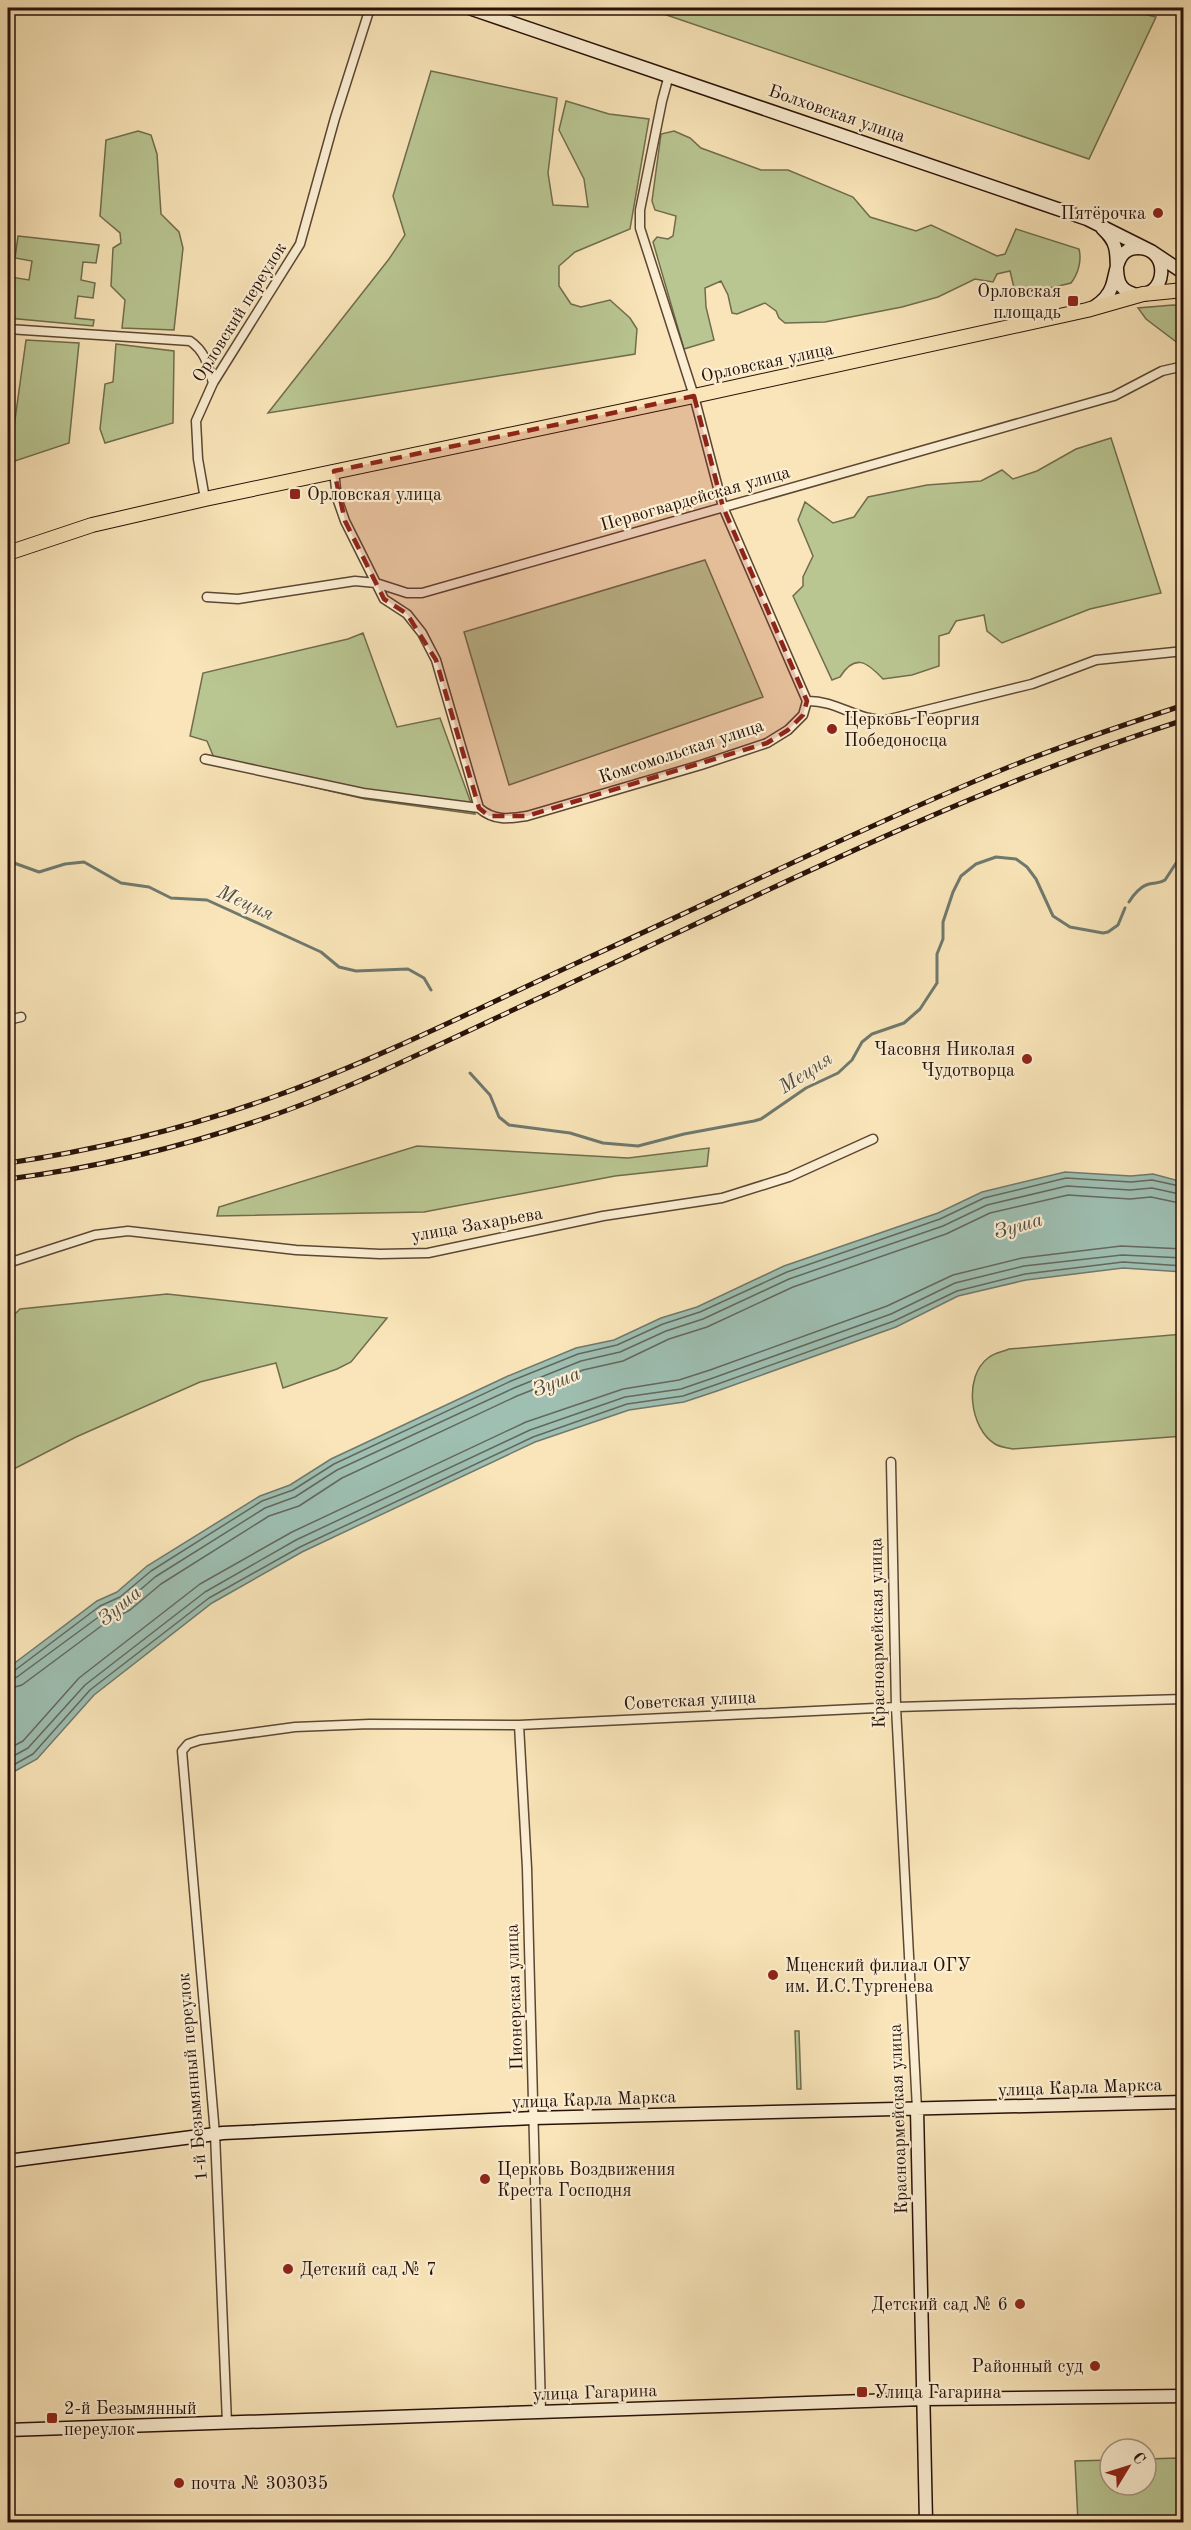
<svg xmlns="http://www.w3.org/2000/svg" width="1191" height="2530" viewBox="0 0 1191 2530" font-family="'Old Standard TT',serif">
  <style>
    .green { fill: #b9c692; stroke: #706c4d; stroke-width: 1.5 }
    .water { fill: #9ebfb2; stroke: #6f796e; stroke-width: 1.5 }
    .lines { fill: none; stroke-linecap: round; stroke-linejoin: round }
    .shore { stroke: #63685d; stroke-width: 1.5 }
    .stream { stroke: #6f796e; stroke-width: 3 }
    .street-casing { stroke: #5c4634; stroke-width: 11 }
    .secondary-casing { stroke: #281108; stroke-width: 15 }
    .primary-casing { stroke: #281108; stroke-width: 16 }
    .street { stroke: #fbeed2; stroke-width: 8 }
    .secondary { stroke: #fbeed2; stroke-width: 12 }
    .primary { stroke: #f9e5b9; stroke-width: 14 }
    .rail-casing { stroke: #281108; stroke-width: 5 }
    .rail { stroke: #fbeed2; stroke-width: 3; stroke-dasharray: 9; stroke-linecap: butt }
    .marked { fill: #8f2418; fill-opacity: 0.2; stroke: #8f2418; stroke-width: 4.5; stroke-dasharray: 12 8; stroke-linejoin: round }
    .poi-dot { fill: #8f2418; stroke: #fbeed2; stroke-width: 2 }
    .labels { text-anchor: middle; stroke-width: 4.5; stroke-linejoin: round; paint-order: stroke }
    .street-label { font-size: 18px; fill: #281108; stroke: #fbeed2 }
    .poi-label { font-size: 18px; fill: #281108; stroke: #fbeed2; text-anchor: start }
    .water-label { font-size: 20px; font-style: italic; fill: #514e44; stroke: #fbeed2 }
  </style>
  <rect width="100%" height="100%" fill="#f9e5b9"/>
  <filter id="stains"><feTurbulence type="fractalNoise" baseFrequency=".00333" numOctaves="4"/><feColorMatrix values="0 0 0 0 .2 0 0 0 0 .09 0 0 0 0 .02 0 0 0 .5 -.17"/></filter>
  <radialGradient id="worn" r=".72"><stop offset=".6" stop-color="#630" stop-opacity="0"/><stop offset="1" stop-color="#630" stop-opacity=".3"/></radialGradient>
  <path class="green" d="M646 8H1118L1156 17 1089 159Z
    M431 71 557 98 548 173 553 205 588 207 584 179 559 130 566 101 609 114 649 119 630 229 575 252 559 266V286L571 304 581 307 610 300 630 318 637 329 635 354 268 413 389 259 405 235 393 196Z
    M138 131 151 135 157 154 161 214 179 232 183 248 174 330 122 328 125 300 111 286 113 248 121 243 120 233 100 216 106 140Z
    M674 131 690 138 701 148 761 170H788L853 197 870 217 916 231 931 225 997 256 1005 254 1016 229 1079 249C1082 261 1078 274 1071 283L1016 296 1010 271 997 274 993 282 975 279 938 297 902 307 825 322 785 323 779 318 776 311 765 303 737 314 732 313 728 295 721 281 705 288 706 307 714 340 684 349 653 242 657 237 668 239 673 236 676 216 655 210 652 201 661 134Z
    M18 236 99 245 96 263 83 262 81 280 95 283 93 298 78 296 75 318 94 320 93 326 8 318 11 277 29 280 32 261 15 258Z
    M1173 305 1183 306V347L1146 319 1138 308Z
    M26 340 79 343 69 443 9 463Z
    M116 344 174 351 173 423 105 443 100 429 105 384 113 382Z
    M1111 438 1161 593 1090 609 1002 643 987 631 984 615 956 621 949 633 939 636V666L912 675 883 679C867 662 855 653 840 677L832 680 793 596 803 586V577L813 556 798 520 805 502 833 523 854 517 868 497 927 485 981 481 1002 470 1013 479 1037 471 1076 449Z
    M705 560 763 697 509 785 464 632Z
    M363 633 397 727 440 718 475 814 365 799 217 765 207 741 190 736 203 673 348 639Z
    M417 1146 628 1158 709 1148 707 1166 615 1176 424 1212 217 1216 219 1207Z
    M167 1294 387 1318 351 1362 337 1369 283 1388 276 1363 200 1382 76 1437 8 1472V1321L20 1309Z
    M1183 1334V1436L1013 1449C1007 1448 1000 1447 995 1444 970 1429 963 1377 988 1358 994 1353 1002 1352 1009 1349Z
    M795 2031H799L801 2089H797Z
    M1178 2458 1182 2522H1078L1075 2461 1110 2460V2485H1146V2459Z"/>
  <path class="water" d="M1065 1172 1131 1176 1153 1174 1183 1182V1272L1123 1268 1026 1280 958 1296 896 1327 717 1391 684 1402 629 1410 535 1442 302 1552 212 1603 94 1695 37 1759 8 1775V1668L97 1601 117 1592 147 1566 260 1496 290 1485 331 1459 508 1376 576 1348 614 1340 661 1318 697 1307 784 1266 938 1213 982 1192Z"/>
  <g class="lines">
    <path class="shore" d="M8 1672 14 1671 100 1606 120 1597 151 1571 262 1501 293 1490 334 1464 511 1381 578 1354 617 1345 663 1324 700 1312 787 1272 940 1219 984 1198 1066 1178 1131 1182 1152 1180 1184 1187
      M8 1680 17 1677 104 1613 125 1603 155 1577 265 1508 295 1497 337 1470 514 1388 581 1361 620 1352 666 1331 703 1319 789 1279 943 1226 987 1205 1067 1186 1130 1190 1152 1188 1184 1195
      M8 1689 22 1685 108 1621 130 1610 161 1584 269 1516 299 1506 342 1478 517 1396 583 1370 623 1361 669 1339 707 1327 793 1287 946 1234 990 1213 1068 1195 1130 1199 1151 1197 1184 1204
      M8 1749 23 1741 79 1678 200 1584 292 1532 526 1422 623 1389 679 1380 710 1370 887 1306 953 1275 1022 1258 1121 1246 1184 1249
      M8 1759 28 1748 85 1685 205 1592 296 1540 530 1430 625 1397 681 1389 713 1378 891 1314 955 1283 1024 1266 1122 1255 1184 1258
      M8 1768 33 1754 90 1690 209 1598 300 1547 533 1437 627 1404 683 1396 715 1385 894 1321 957 1291 1025 1274 1123 1262 1184 1266"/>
    <path class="stream" d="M8 857 14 863 39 872 65 864 84 862 121 883 149 887 171 898 207 900 321 952 339 967 356 971 408 969 424 978 431 990
      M1129 902C1133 895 1141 886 1149 884 1156 882 1159 884 1165 880L1184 851
      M470 1073 490 1095 499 1117 509 1125 570 1133 603 1143 638 1146 684 1134 754 1121 761 1119 806 1088 838 1073 852 1060 862 1042 872 1034 904 1023 920 1009 937 983V954L943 939V922L953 892 961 876 976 864 996 857 1016 859 1027 867 1036 879 1053 916 1070 927 1103 933 1108 932 1118 925 1125 908"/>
    <defs>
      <path id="street" d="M669 75 662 101 640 210V228L694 396 723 507 807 701
        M8 329 190 341C205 351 208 365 213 383
        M334 471 337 498 345 521 384 599 407 614 422 633 436 660 479 808
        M205 499 198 459 196 421 213 383 300 244 335 118 370 8
        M207 597 238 599 355 581 376 583 407 593H422L1114 396 1162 371 1184 366
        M807 701C836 700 858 721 886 720L1032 684 1096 660 1184 651
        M205 759 363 793 479 808C494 821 508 819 527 816L701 765 767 743 788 730 803 715 807 701
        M8 1020 21 1017
        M8 1263 95 1235 128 1231 296 1250 380 1254 428 1253 603 1216 722 1198 789 1177 873 1139
        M891 1462 896 1707 917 2109
        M519 1725 527 1868 541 2412
        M227 2423 215 2134 182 1751 188 1744 200 1740 295 1727 370 1724 519 1725 896 1707 1184 1699"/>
      <path id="secondary" d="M469 8 1087 219 1151 251 1184 273
        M1094 307C1102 302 1109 295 1112 286 1117 271 1116 248 1138 248 1172 248 1167 301 1134 294 1110 288 1120 264 1115 247 1113 239 1108 234 1102 228
        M917 2109 926 2522
        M8 2161 223 2133 533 2118 1184 2102
        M8 2430 924 2399 1184 2396"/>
      <path id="primary" d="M8 553 92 525 205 499 694 396 1087 310 1143 294 1184 290"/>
    </defs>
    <use href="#street" class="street-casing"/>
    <use href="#secondary" class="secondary-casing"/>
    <use href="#primary" class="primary-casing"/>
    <use href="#street" class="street"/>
    <use href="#secondary" class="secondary"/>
    <use href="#primary" class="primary"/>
    <defs>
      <path id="rail" d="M8 1163C97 1150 187 1128 273 1097 378 1059 479 1008 581 961 722 897 861 828 1004 769 1063 745 1123 725 1184 705
        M8 1179C103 1167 195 1144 285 1111 372 1079 456 1036 541 997 752 899 961 791 1184 720"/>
    </defs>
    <use href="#rail" class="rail-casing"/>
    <use href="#rail" class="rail"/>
  </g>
  <path class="marked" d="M694 396 723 507 807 701 803 715 788 730 767 743 527 816H489L479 808 436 660 407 614 384 599 345 521 334 471Z"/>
  <g class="poi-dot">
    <circle cx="1158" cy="213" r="6"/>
    <rect x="1067" y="295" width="12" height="12" rx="3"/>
    <rect x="289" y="488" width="12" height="12" rx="3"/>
    <circle cx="832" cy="729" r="6"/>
    <circle cx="1027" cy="1059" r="6"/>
    <circle cx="773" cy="1975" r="6"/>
    <circle cx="485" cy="2179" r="6"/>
    <circle cx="288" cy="2269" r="6"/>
    <circle cx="1020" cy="2304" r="6"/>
    <circle cx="1095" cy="2366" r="6"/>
    <rect x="856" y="2386" width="12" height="12" rx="3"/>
    <rect x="46" y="2412" width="12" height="12" rx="3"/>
    <circle cx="179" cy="2483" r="6"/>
  </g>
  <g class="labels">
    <g class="street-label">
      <text transform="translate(837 113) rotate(19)" y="6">Болховская улица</text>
      <text transform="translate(239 312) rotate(-58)" y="6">Орловский переулок</text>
      <text transform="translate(767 362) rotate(-12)" y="6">Орловская улица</text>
      <text transform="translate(695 498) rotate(-16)" y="6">Первогвардейская улица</text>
      <text transform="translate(681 751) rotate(-18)" y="6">Комсомольская улица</text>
      <text transform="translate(477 1224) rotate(-10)" y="6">улица Захарьева</text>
      <text transform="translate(877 1633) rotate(-91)" y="6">Красноармейская улица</text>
      <text transform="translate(690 1700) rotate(-3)" y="6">Советская улица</text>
      <text transform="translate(514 1997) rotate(-92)" y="6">Пионерская улица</text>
      <text transform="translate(192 2077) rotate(-95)" y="6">1-й Безымянный переулок</text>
      <text transform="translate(1080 2087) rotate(-2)" y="6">улица Карла Маркса</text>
      <text transform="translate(594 2099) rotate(-2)" y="6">улица Карла Маркса</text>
      <text transform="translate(898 2119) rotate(-92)" y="6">Красноармейская улица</text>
      <text transform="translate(595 2392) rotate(-2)" y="6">улица Гагарина</text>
    </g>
    <g class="poi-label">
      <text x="1146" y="219" text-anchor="end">Пятёрочка</text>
      <text x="1061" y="297" text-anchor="end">Орловская<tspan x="1061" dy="21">площадь</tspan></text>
      <text x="307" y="500">Орловская улица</text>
      <text x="844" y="725">Церковь Георгия<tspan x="844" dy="21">Победоносца</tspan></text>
      <text x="1015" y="1055" text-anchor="end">Часовня Николая<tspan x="1015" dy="21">Чудотворца</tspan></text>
      <text x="785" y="1971">Мценский филиал ОГУ<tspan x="785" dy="21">им. И.С.Тургенева</tspan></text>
      <text x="497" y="2175">Церковь Воздвижения<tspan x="497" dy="21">Креста Господня</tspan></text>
      <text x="300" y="2275">Детский сад № 7</text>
      <text x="1008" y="2310" text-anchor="end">Детский сад № 6</text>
      <text x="1083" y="2372" text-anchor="end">Районный суд</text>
      <text x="874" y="2398">Улица Гагарина</text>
      <text x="64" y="2414">2-й Безымянный<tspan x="64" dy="21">переулок</tspan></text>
      <text x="191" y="2489">почта № 303035</text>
    </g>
    <g class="water-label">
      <text transform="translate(246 902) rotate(24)" y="7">Мецня</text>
      <text transform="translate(805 1072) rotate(-33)" y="7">Мецня</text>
      <text transform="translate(1018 1225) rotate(-16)" y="7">Зуша</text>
      <text transform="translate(556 1381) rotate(-22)" y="7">Зуша</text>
      <text transform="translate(119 1605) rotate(-40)" y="7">Зуша</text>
    </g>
  </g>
  <rect width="1191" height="2530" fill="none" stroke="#f9e5b9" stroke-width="30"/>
  <rect x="9" y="9" width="1173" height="2512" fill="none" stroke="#281108" stroke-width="3"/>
  <rect x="15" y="15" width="1161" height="2500" fill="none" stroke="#281108" stroke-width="1.5"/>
  <g transform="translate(1128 2467) rotate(52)"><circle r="28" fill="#fbeed2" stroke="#a79681" stroke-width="1.5"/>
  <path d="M0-4.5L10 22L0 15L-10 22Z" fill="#8f2418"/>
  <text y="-9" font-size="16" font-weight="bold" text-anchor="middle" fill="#281108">С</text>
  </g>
  <rect width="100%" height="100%" filter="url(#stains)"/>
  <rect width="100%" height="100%" fill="url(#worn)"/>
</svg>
